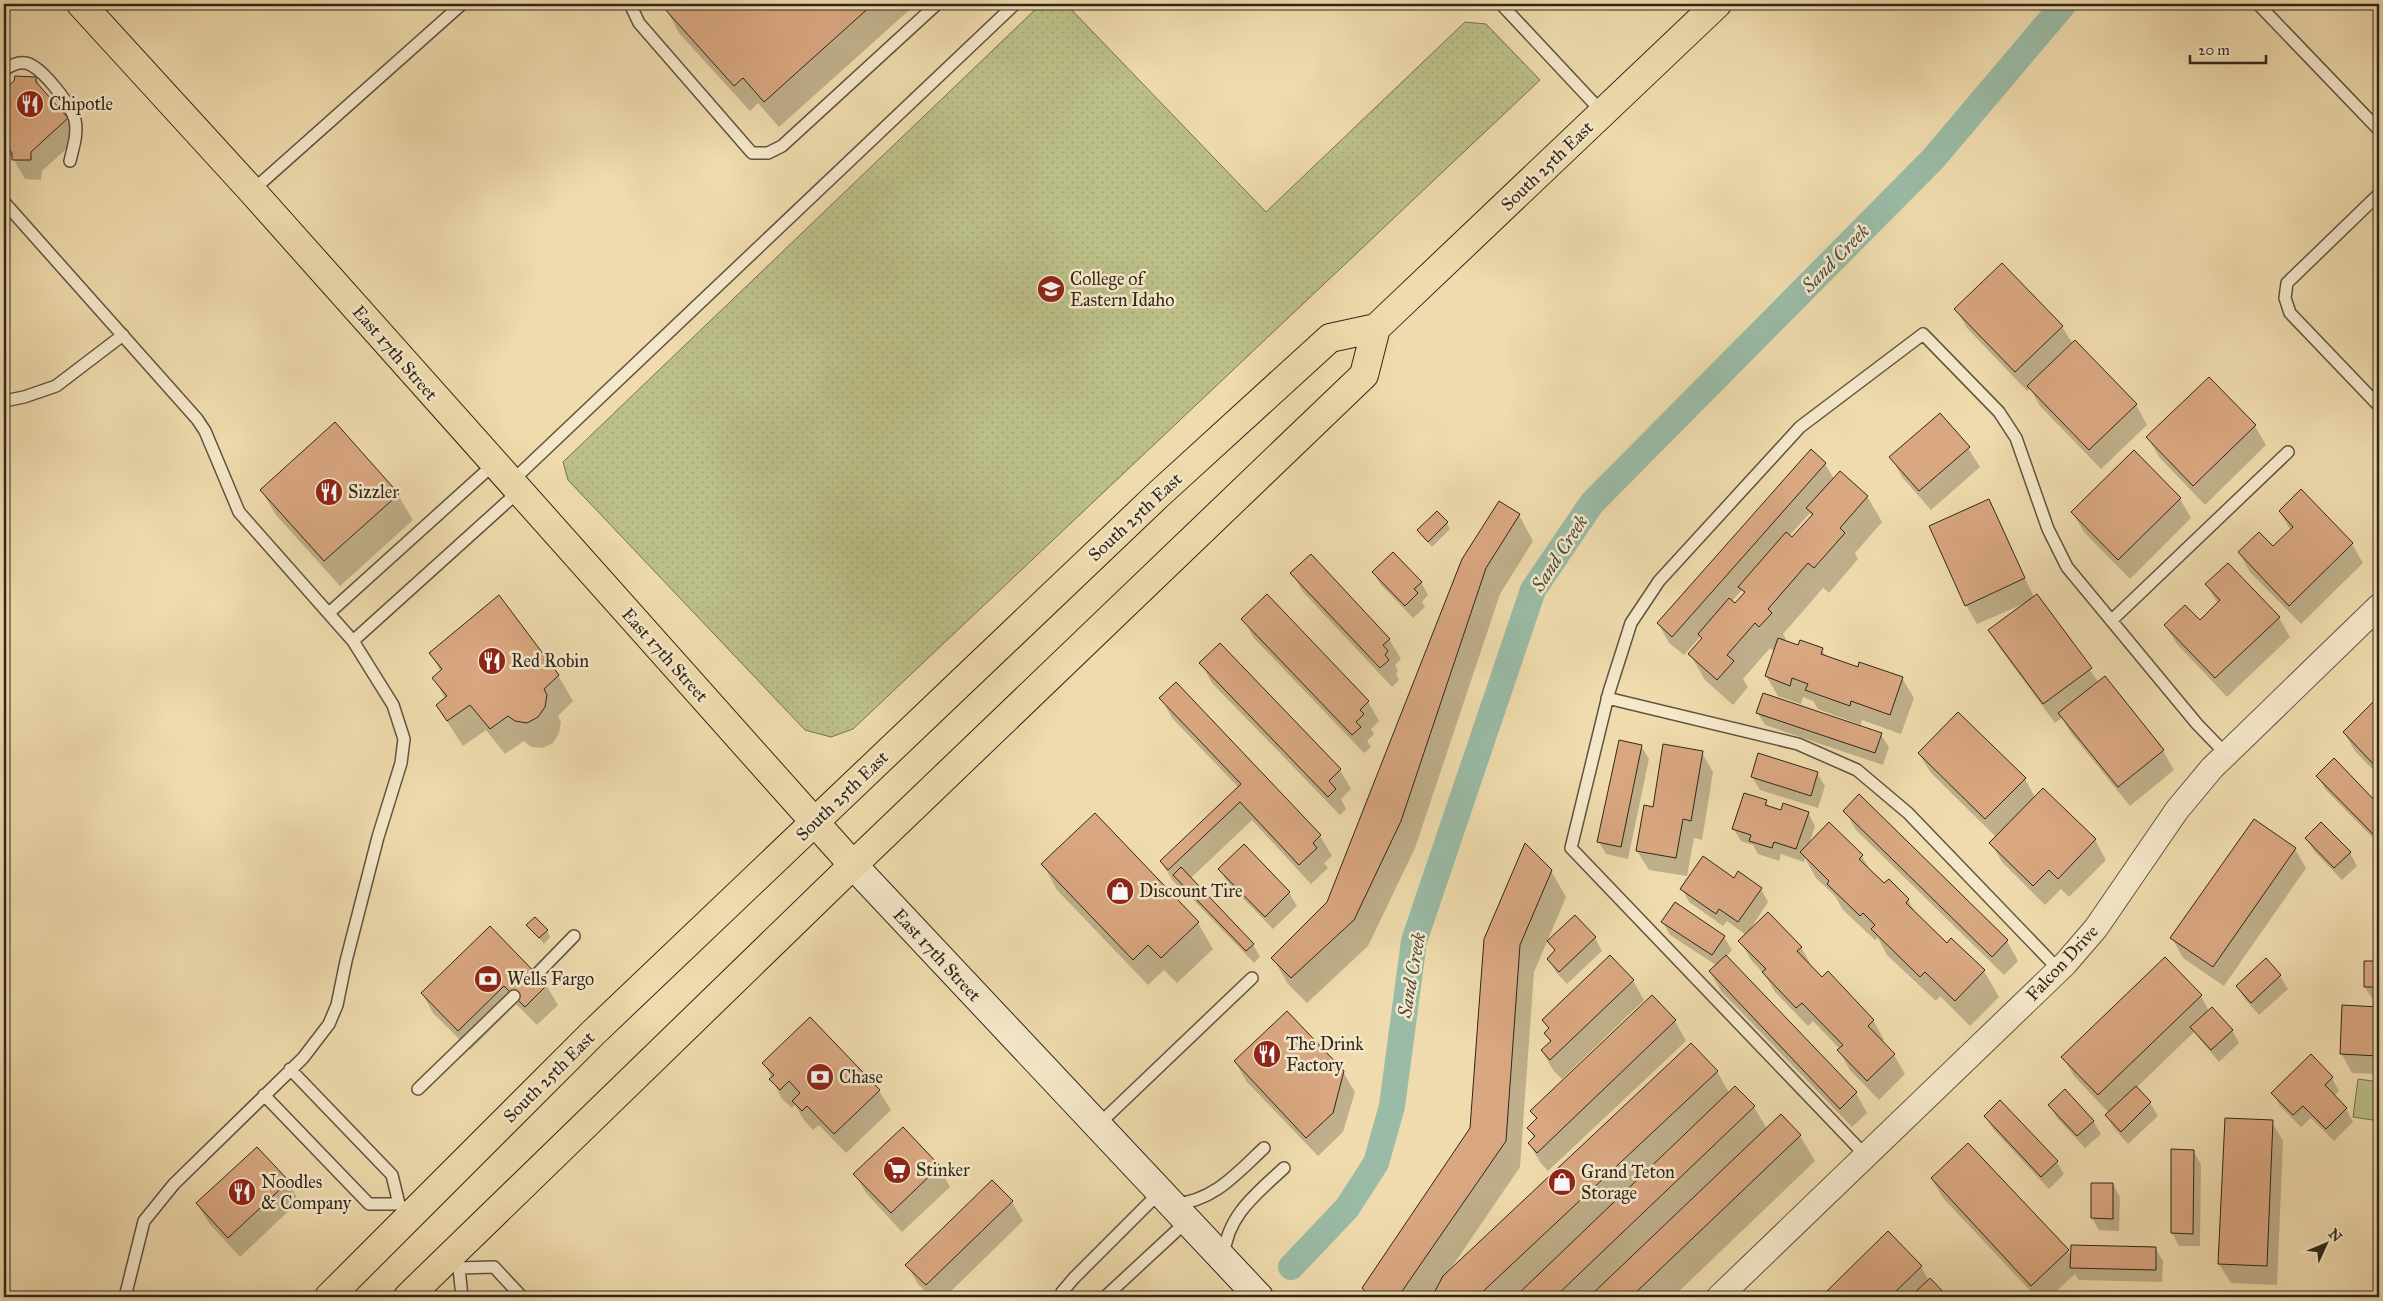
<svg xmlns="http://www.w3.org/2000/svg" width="2383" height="1301" viewBox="0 0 2383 1301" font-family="'IM FELL Great Primer',serif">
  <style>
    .grass { fill: url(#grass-dots); stroke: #767252 }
    .pitch { fill: #bcbf88; stroke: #767252 }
    .shadow { fill: #0003; fill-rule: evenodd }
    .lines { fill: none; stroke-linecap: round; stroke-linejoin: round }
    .canal { stroke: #9abba6; stroke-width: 26 }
    .building { fill: #d9a780; stroke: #30261c }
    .service-casing { stroke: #605340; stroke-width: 14 }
    .minor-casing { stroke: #605340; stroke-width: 26 }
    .secondary-casing { stroke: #30261c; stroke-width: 30 }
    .primary-casing { stroke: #30261c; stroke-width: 30 }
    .service { stroke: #f5e8ca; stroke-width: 11 }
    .minor { stroke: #f5e8ca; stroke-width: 24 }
    .secondary { stroke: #f5e8ca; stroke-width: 28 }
    .primary { stroke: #efdbad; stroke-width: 28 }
    .labels { text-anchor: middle; stroke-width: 5; stroke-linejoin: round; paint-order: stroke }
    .poi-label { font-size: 18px; fill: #30261c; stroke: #f5e8ca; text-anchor: start }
    .street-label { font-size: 18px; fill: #30261c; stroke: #f5e8ca }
    .water-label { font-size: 19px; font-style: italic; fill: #4a4b3e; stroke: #f5e8ca }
  </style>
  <defs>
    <pattern id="grass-dots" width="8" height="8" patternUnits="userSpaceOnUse" patternTransform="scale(1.25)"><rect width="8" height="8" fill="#bcbf88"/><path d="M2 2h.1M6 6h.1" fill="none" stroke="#a2a475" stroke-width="1.8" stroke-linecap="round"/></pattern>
  </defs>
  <rect width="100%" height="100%" fill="#efdbad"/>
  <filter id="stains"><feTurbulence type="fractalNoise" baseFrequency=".004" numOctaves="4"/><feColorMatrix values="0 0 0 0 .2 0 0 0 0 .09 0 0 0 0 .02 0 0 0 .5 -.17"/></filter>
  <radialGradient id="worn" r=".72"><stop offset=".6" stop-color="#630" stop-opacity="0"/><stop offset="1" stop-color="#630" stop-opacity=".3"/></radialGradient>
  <path class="grass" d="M1041 4H1066L1266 212 1465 22 1486 24 1540 80 853 729 831 737 805 730 568 480 563 462Z"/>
  <path class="pitch" d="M2358 1079 2379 1082V1121L2353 1117Z"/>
  <path class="shadow" d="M668 4H916L779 127 758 103 750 111 679 33 665 7Z
    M36 78 44 93 67 119 78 138 42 171 41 180 25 179 14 160 4 149V92L16 82Z
    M2002 264 2062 327 2073 344 2075 342 2136 405 2147 425 2101 469 2040 406 2030 388 2027 391 1967 328 1956 309Z
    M2255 426 2266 445 2205 505 2159 457 2148 438Z
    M1968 448 1980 467 1931 510 1902 477 1891 457Z
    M2134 452 2180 499 2191 518 2130 579 2084 532 2072 512Z
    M1825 464 1834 479 1867 496 1882 522 1855 553 1858 559 1829 593 1823 588 1783 634 1786 639 1784 642 1799 647 1822 649 1826 657 1858 669 1902 678 1914 698 1901 734 1862 720 1861 725 1818 709 1813 701 1803 697 1801 704 1778 696 1766 676 1775 652 1770 648 1743 679 1748 687 1733 705 1705 680 1690 654 1703 640 1701 636 1684 655 1669 643 1658 623ZM1810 513 1812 516 1793 539 1789 536ZM1742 590 1745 595 1735 605 1731 602Z
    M261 490 398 495 413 520 340 586 276 515Z
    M2301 491 2352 544 2363 563 2301 624 2250 572 2239 553 2273 548 2291 531 2280 512Z
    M1988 501 2034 597 2037 595 2099 683 2163 751 2174 770 2130 806 2071 733 2062 718 2055 723 2001 650 1989 631 2025 603 1977 624 1966 605Z
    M1519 515 1533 541 1500 594 1415 848 1368 946 1307 1003 1288 984 1273 958 1328 903 1463 559Z
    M1447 523 1450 529 1432 547 1418 531Z
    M1292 573 1389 639 1401 659 1395 665 1398 671 1396 674 1399 680 1392 687 1303 592Z
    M1374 573 1421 582 1428 595 1422 602 1425 607 1413 618 1381 585Z
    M2207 585 2279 618 2290 637 2227 697 2177 644 2165 625 2200 621 2218 604Z
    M1267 596 1368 702 1379 721 1371 729 1374 734 1367 741 1371 747 1364 753 1254 638 1243 619Z
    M430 653 558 675 573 701 558 716 561 722 559 733 553 743 542 748 531 747 524 741 505 754 486 730 463 746 437 706 445 699 434 678 441 672Z
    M1201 663 1340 770 1351 789 1341 799 1346 809 1340 815 1212 683Z
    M1176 683 1320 836 1332 856 1324 863 1328 868 1311 884 1252 820 1190 879 1253 944 1260 957 1254 963 1181 887 1180 888 1173 881 1161 862 1239 788 1172 718 1161 698Z
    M2377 700 2379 702V776L2355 751 2344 732Z
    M1757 712 1881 735 1889 747 1883 765 1765 725Z
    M1641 746 1649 759 1628 859 1606 854 1599 842Z
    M1702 753 1713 772 1702 840 1694 838 1687 876 1649 870 1637 851 1654 808Z
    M1919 754 2025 779 2035 797 2095 840 2106 860 2069 897 2061 889 2045 905 2002 862 1991 843 1996 837 1931 773Z
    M2334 760 2379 807V844L2325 789 2318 776Z
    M1817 773 1825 786 1818 808 1760 790 1752 777Z
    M1859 796 2007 941 2018 961 2004 975 1856 830 1845 811Z
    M1766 801 1769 807 1782 811 1808 813 1815 826 1809 844 1862 856 1871 872 1884 884 1908 900 1918 917 1947 944 1952 939 1984 971 1999 997 1970 1026 1940 996 1936 1001 1887 955 1878 938 1875 940 1843 910 1835 896 1816 878 1805 858 1804 862 1781 854 1779 861 1758 854 1753 845 1741 841 1733 828Z
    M2321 824 2350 853 2357 866 2342 880 2314 851 2306 838Z
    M1244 846 1289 893 1297 906 1273 929 1227 882 1220 869Z
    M2295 849 2306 868 2224 986 2183 958 2172 938Z
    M1043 864 1198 923 1213 949 1177 983 1164 970 1148 985 1057 890Z
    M1551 871 1566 897 1534 972 1520 1167 1449 1271 1717 1071 1729 1093 1754 1107 1767 1129 1800 1136 1815 1161 1673 1297H1434L1435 1292 1431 1297H1369L1364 1288 1471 1128 1486 940Z
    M1734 879 1761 889 1768 902 1749 931 1801 947 1812 967 1822 978 1873 1020 1884 1040 1882 1042 1894 1055 1905 1074 1879 1100 1850 1070 1839 1050 1840 1049 1813 1021 1808 1026 1775 992 1765 975 1751 960 1740 941 1746 935 1727 921 1723 926 1689 902 1682 889Z
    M1663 922 1724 937 1732 950 1726 957 1856 1093 1867 1113 1852 1127 1721 991 1710 971 1716 965 1670 935Z
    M528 925 547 931 550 937 544 944Z
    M490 928 546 985 558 1005 537 1025 516 1004 470 1050 433 1013 422 993Z
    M1595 938 1602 951 1567 984 1556 972 1548 959 1555 952 1549 941Z
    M2165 959 2201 996 2209 1011 2232 1030 2239 1043 2219 1062 2194 1032 2136 1088 2150 1103 2158 1116 2128 1144 2114 1128 2106 1115 2109 1113 2074 1076 2063 1057Z
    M2266 960 2280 976 2288 989 2259 1015 2245 999 2237 986Z
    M2365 962 2379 963V1000L2372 999 2365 987Z
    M1633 981 1644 1000 1562 1079 1553 1070 1542 1051 1551 1043 1545 1033 1549 1030 1543 1020Z
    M2343 1006 2379 1008V1074L2352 1073 2341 1053Z
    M1675 1021 1686 1041 1548 1171 1540 1162 1529 1143 1534 1138 1529 1128 1537 1120 1531 1111Z
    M1235 1061 1343 1072 1355 1092 1343 1132 1318 1156 1246 1081Z
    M764 1063 879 1091 891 1110 846 1153 819 1125 813 1130 804 1120 795 1105 792 1108 782 1099Z
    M2332 1078 2339 1091 2334 1096 2346 1109 2353 1122 2334 1141 2311 1118 2301 1127 2280 1106 2273 1093Z
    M2050 1105 2093 1121 2101 1134 2085 1148 2057 1118Z
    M1985 1116 2057 1162 2064 1174 2049 1189 1993 1129Z
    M2272 1122 2283 1141 2277 1285 2231 1283 2219 1264Z
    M903 1129 939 1167 950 1187 902 1232 866 1193 855 1174Z
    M1968 1145 2068 1251 2072 1258 2155 1248 2163 1261 2162 1282 2079 1280 2075 1274 2050 1297H2031H2036L1943 1198 1932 1179Z
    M257 1148 288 1182 299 1201 240 1257 209 1223 197 1204Z
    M2193 1151 2201 1164 2200 1246H2179L2172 1233Z
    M2113 1184 2120 1197 2119 1231 2099 1230 2092 1218Z
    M1012 1202 1023 1221 945 1297H931L918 1284 907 1265Z
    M1888 1233 1921 1267 1929 1281 1947 1297H1832L1828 1291Z"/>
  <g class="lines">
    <path class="canal" d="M1291 1267 1347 1208 1376 1163 1392 1106 1414 941 1533 590 1592 503 1933 159 2064 4"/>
  </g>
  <path class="building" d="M666 4H873L764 102 743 78 734 86 663 7Z
    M15 76 36 77V82L68 118 31 152V160H12V153L4 144V90L14 81Z
    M2002 263 2063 326 2015 372 1954 309Z
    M2075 340 2137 404 2089 450 2027 386Z
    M2209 377 2256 425 2193 486 2146 437Z
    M1940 413 1970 447 1919 491 1889 457Z
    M335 422 399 494 324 561 260 490Z
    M1811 449 1826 463 1672 637 1657 623Z
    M2134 450 2181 498 2118 560 2071 512Z
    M1840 471 1868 496 1840 528 1845 533 1814 568 1808 563 1768 609 1772 613 1759 627 1755 623 1727 655 1734 661 1717 680 1688 654 1702 638 1698 634 1729 598 1735 603 1745 592 1738 587 1786 532 1792 537 1813 514 1806 508Z
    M2301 489 2353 543 2289 606 2238 552 2259 532 2273 546 2293 527 2279 511Z
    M1989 499 2025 578 1965 606 1929 526Z
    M1499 501 1520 514 1486 568 1401 821 1354 920 1291 978 1271 958 1327 902 1462 559Z
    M1437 511 1448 522 1428 542 1417 530Z
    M1393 552 1422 582 1414 589 1418 593 1405 606 1372 572Z
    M1311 554 1390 639 1383 645 1388 651 1385 655 1389 660 1380 668 1290 573Z
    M2228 563 2280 617 2215 678 2164 625 2185 605 2200 620 2220 600 2205 584Z
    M1267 594 1369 701 1360 710 1364 714 1356 722 1361 727 1352 735 1241 619Z
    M2037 594 2092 668 2043 704 1988 630Z
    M499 595 559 675 544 689 547 695 545 707 538 717 527 723 515 721 508 716 490 729 470 705 447 721 436 705 447 696 432 678 442 669 429 653Z
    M1778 638 1798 645 1800 640 1823 648 1821 654 1858 667 1859 662 1903 677 1890 715 1851 701 1850 706 1805 690 1808 684 1792 678 1790 686 1765 676Z
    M1220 643 1341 769 1329 781 1336 789 1328 797 1199 663Z
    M2105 676 2164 750 2118 787 2058 713Z
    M1176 682 1321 835 1313 843 1317 848 1299 865 1240 802 1168 870 1160 861 1241 784 1159 698Z
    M1763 693 1882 733 1875 753 1756 713Z
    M2377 698 2379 700V770L2343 732Z
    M1958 712 2026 778 1985 819 1918 753Z
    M1619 740 1642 745 1621 847 1597 842Z
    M1663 744 1703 751 1691 821 1683 819 1676 858 1636 851 1644 805 1653 807Z
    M1758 753 1818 772 1811 796 1751 777Z
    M2334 758 2379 805V834L2376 837 2316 776Z
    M2043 788 2096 839 2058 879 2049 870 2033 886 1989 843Z
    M1744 793 1767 800 1765 805 1781 810 1783 803 1809 812 1796 849 1774 842 1772 848 1749 841 1751 835 1732 829Z
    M1859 794 2008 940 1992 957 1843 811Z
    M1095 813 1199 922 1161 958 1148 945 1133 960 1041 864Z
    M2254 819 2296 848 2213 967 2170 938Z
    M1829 822 1863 855 1859 859 1884 883 1889 879 1909 899 1906 903 1947 943 1951 938 1985 970 1955 1001 1925 972 1920 977 1871 929 1875 925 1863 913 1860 916 1827 884 1829 881 1800 852Z
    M2321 822 2351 852 2334 868 2305 838Z
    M1525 843 1552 870 1520 945 1506 1141 1398 1297H1370L1362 1288 1470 1128 1484 939Z
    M1244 844 1290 892 1265 917 1218 869Z
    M1703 856 1734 878 1738 871 1762 888 1738 922 1719 909 1716 914 1680 889Z
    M1181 867 1254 944 1246 951 1173 875Z
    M1675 902 1725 936 1712 955 1661 922Z
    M1768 912 1802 947 1797 951 1822 977 1828 971 1874 1020 1868 1026 1895 1054 1867 1081 1837 1050 1843 1045 1802 1003 1796 1008 1762 972 1766 969 1738 941Z
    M1575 915 1596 937 1559 972 1547 959 1555 950 1547 941Z
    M535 917 548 930 539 938 526 925Z
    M490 926 547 985 525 1007 504 986 458 1031 421 993Z
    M1610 955 1634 980 1550 1060 1541 1050 1551 1041 1544 1033 1549 1028 1542 1020Z
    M1726 955 1857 1092 1840 1109 1709 971Z
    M2165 957 2202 995 2098 1095 2061 1057Z
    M2266 958 2281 975 2251 1003 2236 986Z
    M2364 961H2379V987H2364Z
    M1652 995 1676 1020 1537 1153 1528 1143 1535 1136 1527 1128 1537 1118 1530 1111Z
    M2342 1005 2379 1007V1056L2340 1054Z
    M2212 1007 2233 1030 2211 1050 2190 1027Z
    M1287 1011 1344 1071 1333 1113 1306 1138 1234 1061Z
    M810 1017 880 1090 834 1134 807 1106 802 1111 792 1101 800 1093 789 1081 780 1090 769 1079 774 1075 762 1063Z
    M1691 1043 1718 1071 1477 1297H1432L1443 1276Z
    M2311 1054 2333 1077 2325 1085 2347 1108 2326 1129 2303 1106 2293 1115 2271 1093Z
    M1735 1086 1755 1106 1555 1297H1515Z
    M2136 1086 2151 1102 2121 1132 2105 1115Z
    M2065 1089 2094 1121 2077 1136 2048 1105Z
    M2000 1100 2058 1161 2041 1177 1984 1116Z
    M1781 1114 1801 1135 1631 1297H1589Z
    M2225 1118 2273 1120 2267 1266 2218 1264Z
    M903 1127 940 1166 891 1213 853 1174Z
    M1968 1143 2069 1250 2031 1286 1931 1178Z
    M257 1147 289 1181 228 1238 196 1203Z
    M2171 1149 2194 1150 2193 1234 2171 1233Z
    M992 1180 1013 1201 926 1285 905 1265Z
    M2091 1183H2113V1219L2091 1218Z
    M1888 1231 1922 1266 1890 1297H1833L1827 1291Z
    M2071 1245 2156 1247V1270L2070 1268Z
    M1930 1278 1948 1297H1910Z
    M2379 1290V1297H2371Z
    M2030 1295 2087 1297H2030Z"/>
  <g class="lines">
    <defs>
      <path id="service" d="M630 4 639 23 752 153H768L782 146 937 4
        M1501 4 1603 113
        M2258 4 2379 130
        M4 70C9 66 18 62 25 63 40 64 72 106 75 120 78 134 73 148 70 161
        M252 191 462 4
        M2379 194 2287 283 2285 298 2290 313 2379 406
        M4 202 197 419 205 431 239 512 353 641 393 705 404 739 401 763 378 837 346 961 337 1005 329 1024 303 1058 174 1184 144 1221 125 1297
        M4 401 24 397 56 386 123 335
        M510 483 1015 4
        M329 613 494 464
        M2112 620 2288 452
        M353 641 518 492
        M1607 698 1798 744 1857 770 1908 813 2059 970
        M537 974 574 936
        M290 1069 392 1175 399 1204 411 1215
        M418 1089 514 996
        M264 1095 369 1204H399
        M1098 1125 1252 978
        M1867 1157 1571 848 1609 692 1631 623 1659 581 1800 427 1923 334 1999 412 2016 438 2048 529 2067 567 2197 724 2226 754
        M1175 1204C1214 1201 1237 1173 1264 1148
        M1224 1255C1227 1216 1256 1194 1284 1168
        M455 1264 459 1268 462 1297
        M459 1268 494 1267 522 1297
        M1061 1297 1062 1292 1074 1278 1160 1192
        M1105 1297 1187 1221"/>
      <path id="minor" d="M1719 1297 2065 964 2096 928 2177 810 2212 768 2379 606"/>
      <path id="secondary" d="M853 865 1259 1297"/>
      <path id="primary" d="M81 4 252 191 853 865
        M329 1297 593 1033 1159 494 1330 338 1376 328 1717 4
        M408 1297 853 865 1364 375 1376 328"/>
    </defs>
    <use href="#service" class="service-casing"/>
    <use href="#minor" class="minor-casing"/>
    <use href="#secondary" class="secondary-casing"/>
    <use href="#primary" class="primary-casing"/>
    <use href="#service" class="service"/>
    <use href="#minor" class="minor"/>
    <use href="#secondary" class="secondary"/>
    <use href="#primary" class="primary"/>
  </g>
  <defs>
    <symbol id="restaurant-disc" viewBox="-11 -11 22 22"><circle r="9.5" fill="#8f2418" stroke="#f5e8ca"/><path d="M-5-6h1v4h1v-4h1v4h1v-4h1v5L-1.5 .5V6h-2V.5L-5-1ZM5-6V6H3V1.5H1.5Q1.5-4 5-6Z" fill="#fff"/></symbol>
    <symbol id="university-disc" viewBox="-11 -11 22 22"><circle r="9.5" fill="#8f2418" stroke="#f5e8ca"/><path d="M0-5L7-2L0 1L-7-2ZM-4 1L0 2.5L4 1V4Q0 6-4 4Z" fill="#fff"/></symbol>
    <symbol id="shop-disc" viewBox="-11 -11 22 22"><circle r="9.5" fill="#8f2418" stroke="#f5e8ca"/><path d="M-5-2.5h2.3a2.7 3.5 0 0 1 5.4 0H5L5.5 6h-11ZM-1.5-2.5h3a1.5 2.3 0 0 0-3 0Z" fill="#fff"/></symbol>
    <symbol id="bank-disc" viewBox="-11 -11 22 22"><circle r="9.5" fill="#8f2418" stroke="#f5e8ca"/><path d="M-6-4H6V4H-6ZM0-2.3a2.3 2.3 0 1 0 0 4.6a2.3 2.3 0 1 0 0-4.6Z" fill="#fff"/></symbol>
    <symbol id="supermarket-disc" viewBox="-11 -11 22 22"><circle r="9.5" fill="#8f2418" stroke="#f5e8ca"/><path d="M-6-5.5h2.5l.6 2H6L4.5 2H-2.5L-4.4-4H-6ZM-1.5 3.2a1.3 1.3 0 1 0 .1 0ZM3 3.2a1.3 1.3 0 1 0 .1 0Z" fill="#fff"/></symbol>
  </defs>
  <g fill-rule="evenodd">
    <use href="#restaurant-disc" x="14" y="88" width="32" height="32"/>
    <use href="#university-disc" x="1035" y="273" width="32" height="32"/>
    <use href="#restaurant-disc" x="313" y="476" width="32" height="32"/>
    <use href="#restaurant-disc" x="476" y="645" width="32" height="32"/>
    <use href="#shop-disc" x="1104" y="875" width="32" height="32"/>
    <use href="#bank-disc" x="472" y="963" width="32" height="32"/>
    <use href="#restaurant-disc" x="1251" y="1038" width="32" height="32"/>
    <use href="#bank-disc" x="804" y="1061" width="32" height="32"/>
    <use href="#supermarket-disc" x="881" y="1154" width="32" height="32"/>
    <use href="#shop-disc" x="1546" y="1166" width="32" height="32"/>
    <use href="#restaurant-disc" x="226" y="1176" width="32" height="32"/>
  </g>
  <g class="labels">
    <g class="poi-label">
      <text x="49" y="110">Chipotle</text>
      <text x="1070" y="285">College of<tspan x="1070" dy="21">Eastern Idaho</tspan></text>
      <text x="348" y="498">Sizzler</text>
      <text x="511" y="667">Red Robin</text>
      <text x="1139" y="897">Discount Tire</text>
      <text x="507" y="985">Wells Fargo</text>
      <text x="1286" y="1050">The Drink<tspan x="1286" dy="21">Factory</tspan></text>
      <text x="839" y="1083">Chase</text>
      <text x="916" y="1176">Stinker</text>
      <text x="1581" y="1178">Grand Teton<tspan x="1581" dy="21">Storage</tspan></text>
      <text x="261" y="1188">Noodles<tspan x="261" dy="21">&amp; Company</tspan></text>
    </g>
    <g class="street-label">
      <text transform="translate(1547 166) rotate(-44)" y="6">South 25th East</text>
      <text transform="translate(395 353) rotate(49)" y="6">East 17th Street</text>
      <text transform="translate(1135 517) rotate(-43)" y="6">South 25th East</text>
      <text transform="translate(665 655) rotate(48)" y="6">East 17th Street</text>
      <text transform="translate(842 796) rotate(-44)" y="6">South 25th East</text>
      <text transform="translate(937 955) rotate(47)" y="6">East 17th Street</text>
      <text transform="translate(2062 963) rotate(-47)" y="6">Falcon Drive</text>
      <text transform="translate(549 1077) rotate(-45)" y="6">South 25th East</text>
    </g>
    <g class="water-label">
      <text transform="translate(1835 258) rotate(-45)" y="7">Sand Creek</text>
      <text transform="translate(1559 553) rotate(-57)" y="7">Sand Creek</text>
      <text transform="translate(1411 975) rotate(-80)" y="7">Sand Creek</text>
    </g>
  </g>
  <rect width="2383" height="1301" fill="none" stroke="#efdbad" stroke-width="20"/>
  <rect x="5" y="5" width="2373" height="1291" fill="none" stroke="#30261c" stroke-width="2.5"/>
  <rect x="10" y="10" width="2363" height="1281" fill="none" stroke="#30261c"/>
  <g transform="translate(2326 1244) rotate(46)" stroke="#f5e8ca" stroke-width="4" paint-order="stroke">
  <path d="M0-4L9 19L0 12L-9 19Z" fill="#30261c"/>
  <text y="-8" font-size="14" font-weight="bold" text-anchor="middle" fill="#30261c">N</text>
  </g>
  <path d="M2190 55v8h76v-8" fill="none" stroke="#30261c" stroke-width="2.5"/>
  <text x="2198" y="55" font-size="15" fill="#30261c" stroke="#f5e8ca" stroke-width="4" paint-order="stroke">20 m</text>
  <rect width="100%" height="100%" filter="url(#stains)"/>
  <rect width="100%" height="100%" fill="url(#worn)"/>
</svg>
